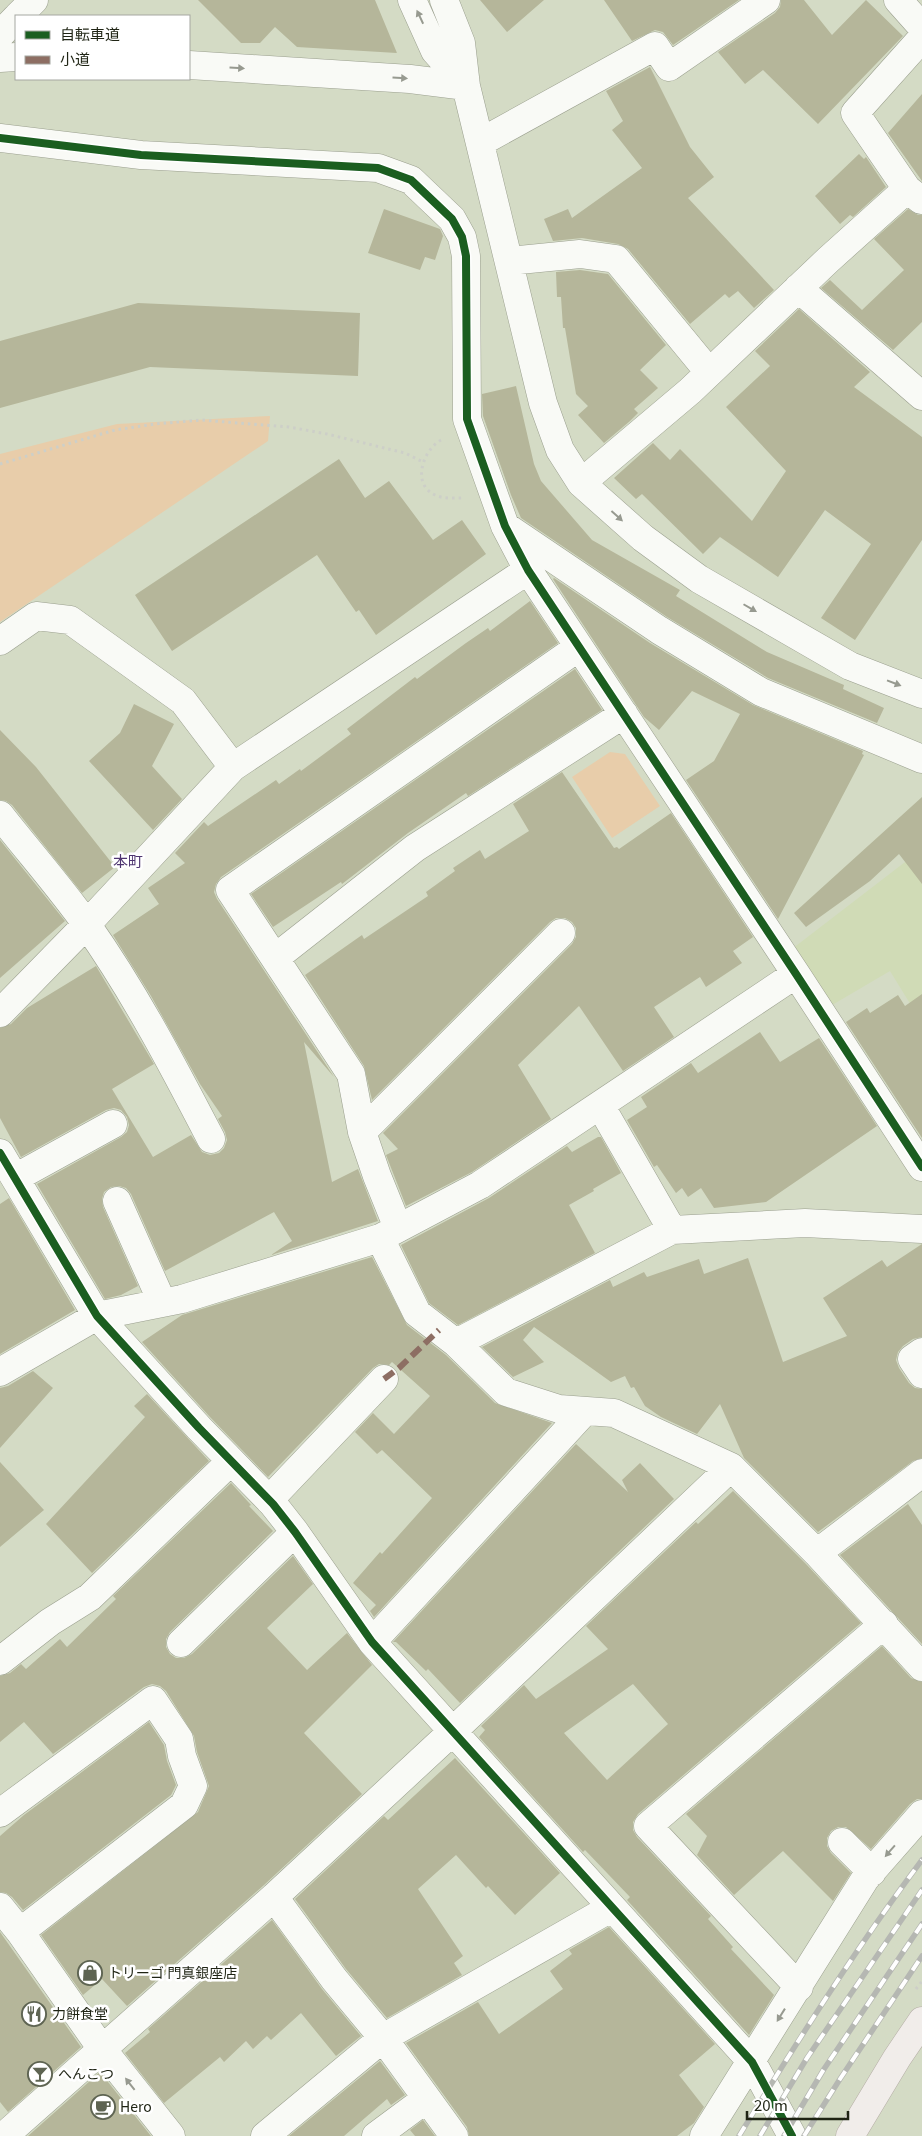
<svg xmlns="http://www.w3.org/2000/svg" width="922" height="2136" viewBox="0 0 922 2136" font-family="Georgia,'Noto Sans JP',serif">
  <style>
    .built { fill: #d0dbb6 }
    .green { fill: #e8cdaa }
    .building { fill: #b5b69a; fill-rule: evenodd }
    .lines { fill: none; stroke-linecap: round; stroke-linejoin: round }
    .minor-casing { stroke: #9a9f8e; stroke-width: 29 }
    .major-casing { stroke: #b4ada5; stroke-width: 29 }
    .path { stroke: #cdcfc8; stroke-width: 3; stroke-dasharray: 2.5 4; stroke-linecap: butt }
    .minor { stroke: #f9faf6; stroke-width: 28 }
    .major { stroke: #f1edea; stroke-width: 28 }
    .rail-casing { stroke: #b5b7b2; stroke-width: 5.5 }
    .rail { stroke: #fff; stroke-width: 4; stroke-dasharray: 11; stroke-linecap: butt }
    .quiet { stroke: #8d6e63; stroke-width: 6; stroke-dasharray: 12 6; stroke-linecap: butt }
    .cycleway-casing { stroke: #fff; stroke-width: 11 }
    .cycleway { stroke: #1b5e20; stroke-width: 8 }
    .oneway { fill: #979a90 }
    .labels { text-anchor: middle; stroke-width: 5; stroke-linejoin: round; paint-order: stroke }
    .poi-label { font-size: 14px; fill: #1f2414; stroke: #fff; text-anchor: start }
    .neighbourhood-label { font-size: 15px; fill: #4f3671; stroke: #fff }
  </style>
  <rect width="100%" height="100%" fill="#d4dbc5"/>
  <path class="built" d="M922 849V1023L890 971 827 1008 792 949Z"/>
  <path class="green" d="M270 416 268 441 0 622V454L117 424Z
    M610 752 625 754 660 806 612 838 572 777Z"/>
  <path class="building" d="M198 0H375L397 53 297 47 275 27 260 43H241Z
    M480 0H544L507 32Z
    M604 0H739L673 45 663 32 655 30 632 41Z
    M781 0H804L832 35 866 0 903 36 818 124 763 70 745 84 718 52 775 13 780 7Z
    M650 67 690 147 714 177 688 198 774 290 754 308 738 291 729 298 725 294 690 324 628 249 618 244 582 238 553 241 544 219 568 209 572 218 642 168 612 130 623 121 606 91Z
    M922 94V181L888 133Z
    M859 154 864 159 866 157 886 187 853 217 850 215 840 224 815 196Z
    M384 209 440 229 443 236 435 260 425 257 420 270 368 253Z
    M908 209 918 215H922V322L893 350 821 288 830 280 862 310 904 270 874 239Z
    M580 270 608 274 666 345 640 370 658 388 634 409 638 413 630 421 604 443 578 415 588 406 576 394 565 328H563L561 297H557L556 272Z
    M138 303 360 313 358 376 150 367 0 408V341Z
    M799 309 870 372 854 387 922 437V540L855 640 821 618 871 544 825 510 778 577 720 537 703 554 642 494 636 499 614 478 653 443 670 460 680 449 752 521 786 471 726 407 770 366 755 351Z
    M516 386 534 464 541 481 592 540 680 590 676 596 767 652 844 685 843 689 884 708 877 723 768 678 667 617 521 518 511 495 483 416 482 394Z
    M339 459 365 498 389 481 433 540 462 520 486 554 376 635 359 610 356 612 317 555 172 651 135 595Z
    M554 578 650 643 753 705 863 751 862 754 864 755 778 919 686 780 714 761 740 714 692 691 659 730 644 717 553 579Z
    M530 601 558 643 221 877 216 884 214 892 217 899 334 1077 304 1042 332 1182 358 1169 378 1221 271 1255 292 1241 274 1212 165 1271 131 1194 126 1188 119 1186 111 1187 104 1192 102 1199 103 1207 138 1286 121 1295 105 1299 37 1184 121 1137 127 1132 129 1125 127 1117 121 1110 114 1108 106 1110 21 1157 0 1118V1028L11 1024 27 1008 96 966 154 1064 112 1089 153 1157 191 1135 202 1152 210 1155 219 1153 224 1148 227 1140 225 1132 218 1119 222 1116 200 1084 151 996 113 935 159 904 148 888 185 863 175 853 204 822 208 826 276 780 279 784 300 769 301 771 351 734 347 729 415 677 417 679 466 643 488 628 490 631Z
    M575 669 602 710 468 796 466 793 408 833 342 884 341 882 273 927 251 894Z
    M134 704 174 724 152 766 182 799 153 830 89 761 120 733Z
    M0 730 36 767 115 867 82 893 12 805 6 801 0 800Z
    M562 772 614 848 617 847 619 849 671 813 753 937 733 951 742 963 706 987 700 977 654 1007 674 1037 623 1071 579 1006 518 1065 551 1119 472 1172 406 1206 386 1155 398 1149 383 1133 572 944 576 937V928L572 922 565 918H556L550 922 372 1100 364 1066 305 975 362 935 364 939 428 896 426 892 455 871 453 868 480 850 485 859 529 831 513 804Z
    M922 797V884L899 854 870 881 806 927 794 913Z
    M0 840 65 921 0 978Z
    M922 994V1138L846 1022 867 1008 870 1013 898 995 905 1006Z
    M760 1032 780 1062 819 1038 877 1126 766 1202 714 1208 701 1188 688 1197 682 1188 676 1193 657 1165 654 1167 627 1120 647 1107 641 1097 691 1063 698 1073Z
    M598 1137H601L621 1173 593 1189 594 1191 569 1205 595 1253 458 1325 429 1303 401 1245 489 1198 567 1146 572 1152Z
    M9 1198 75 1310 0 1354V1204Z
    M922 1244V1337L913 1339 903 1346 898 1352 896 1360 899 1368 909 1383 915 1388 922 1389V1458L913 1461 818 1532 744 1458 720 1404 697 1434 661 1417 645 1406 634 1387 631 1388 625 1376 611 1382 534 1327 523 1340 544 1362 513 1377 482 1347 610 1280 613 1287 644 1272 647 1277 699 1259 704 1274 748 1258 783 1362 847 1336 823 1298 882 1260 887 1267Z
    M372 1257 407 1325 446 1355 495 1403 552 1423 374 1617 370 1611 376 1605 353 1583 380 1552 382 1554 432 1498 382 1450 377 1454 355 1432 373 1413 394 1434 430 1396 392 1362 389 1365 379 1364 373 1368 268 1477 210 1417 142 1342 182 1315Z
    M33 1371 53 1388 0 1448V1388L8 1386Z
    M147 1394 209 1461 92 1573 46 1524 145 1417 134 1406Z
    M576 1444 628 1492 622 1480 640 1463 674 1499 460 1703 428 1669 426 1671 396 1642H393Z
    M0 1462 44 1510 0 1547Z
    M231 1483 251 1505 249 1506 273 1531 170 1632 166 1639V1647L170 1654 176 1658H184L192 1654 293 1556 313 1584 267 1628 307 1670 347 1633 372 1665 304 1733 362 1794 264 1885 127 2006 102 1979 83 1995 41 1935 198 1812 209 1786 197 1752 194 1736 166 1691 160 1686 152 1684 144 1687 53 1754 24 1722 0 1742V1676L10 1673 21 1664 26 1669 60 1639 67 1647 116 1599 113 1596Z
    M733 1491 806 1564 861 1623 638 1814 633 1822V1830L637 1837 711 1916 708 1919 733 1947 731 1949 774 1995 749 2035 627 1900 630 1897 585 1850 583 1852 479 1737 485 1730 481 1726 524 1685 536 1699 608 1649 586 1626 696 1522 698 1524ZM633 1684 668 1724 607 1780 564 1733Z
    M908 1504 922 1525V1644L840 1555Z
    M882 1646 911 1678 922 1682V1799H917L910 1804 871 1849 846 1827H838L831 1831 827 1838V1846L831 1853 851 1873 833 1901 783 1851 734 1895 697 1855 707 1836 686 1814Z
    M149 1722 164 1745 167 1761 176 1785 171 1795 23 1910 12 1897 6 1893 0 1892V1836L24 1815Z
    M455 1758 560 1873 515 1915 488 1886 486 1888 456 1855 418 1889 463 1956 454 1963 462 1975 387 2018 346 1969 295 1899 384 1816 388 1820Z
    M272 1920 322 1989 361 2036 336 2056 301 2013 271 2040 267 2036 253 2049 246 2041 224 2062 220 2057 164 2103 125 2053 150 2032 148 2029Z
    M609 1927 715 2044 679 2075 704 2107 694 2123 677 2136H469L467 2127 406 2043 478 2002 499 2034 563 1989 550 1971 572 1954 569 1950Z
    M0 1932 81 2047 8 2112 0 2102Z
    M380 2061 405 2095 391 2105 387 2099 344 2136H289Z
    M100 2072 151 2136H28Z
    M423 2120 435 2136H415L410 2130Z"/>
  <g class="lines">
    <defs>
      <path id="minor" d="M412 0 435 51 466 86
        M444 0 461 43 466 86 543 403 560 450 581 483 643 538 699 579 850 666 922 694
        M898 0 922 27
        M18 16 34 0
        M0 35 16 18
        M0 58 16 57
        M189 65 410 79 466 86
        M0 138 141 155 378 168 411 180 452 219 462 237 466 256 467 419 505 526 528 570 796 974 922 1167
        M481 142 655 46 669 67 766 0
        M921 200 907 189 855 113 922 38
        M509 261 580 254 616 259 709 372
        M798 288 922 396
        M581 483 690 391 828 260 907 189
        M508 528 659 630 761 692 922 759
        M0 641 36 616 70 620 183 701 233 767
        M0 815C29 852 60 887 87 925 135 993 173 1066 211 1139
        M275 958 415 848 624 714
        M0 1013 87 924 233 767 528 570
        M600 1105 672 1230
        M362 1132 561 933
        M0 1153 97 1316 199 1428 273 1504 295 1532 372 1642 752 2062 792 2136
        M15 1178 113 1124
        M117 1201 162 1302
        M398 1228 377 1176 362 1132 351 1074 230 890 579 647
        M380 1238 417 1313 456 1343 506 1392 559 1409 614 1413 731 1467 817 1553 922 1667
        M456 1343 672 1230 805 1223 922 1229
        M922 1352 912 1359 922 1374
        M0 1372 97 1316 182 1299 380 1238 480 1185 796 974
        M269 1500 384 1379
        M817 1553 922 1473
        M372 1642 585 1411
        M181 1643 295 1532
        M0 1661 50 1622 90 1597 231 1461
        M0 1813 153 1700 179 1739 182 1756 193 1786 184 1805 20 1932
        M842 1842 872 1872
        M274 1897 334 1979 383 2038 454 2136
        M0 1907 20 1932 102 2049 171 2136
        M799 1987 648 1826 884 1624
        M4 2136 274 1897 453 1731 731 1467
        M265 2136 383 2038 611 1908
        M376 2136 426 2099
        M704 2136 865 1879 922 1814"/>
      <path id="major" d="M850 2136 897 2058 922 2021"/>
    </defs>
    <use href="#minor" class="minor-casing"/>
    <use href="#major" class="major-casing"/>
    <path class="path" d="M441 440C423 450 411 484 435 495 443 499 454 498 463 498
      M0 464 115 430 155 424 201 420 289 427 327 434 405 453 423 462
      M916 1989 922 1981"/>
    <use href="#minor" class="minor"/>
    <use href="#major" class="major"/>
    <defs>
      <path id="rail" d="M739 2136C797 2042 856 1948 922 1860
        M760 2136 807 2058 922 1890
        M784 2136 824 2069 922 1924
        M804 2136 840 2079 922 1956"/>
    </defs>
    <use href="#rail" class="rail-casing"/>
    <use href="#rail" class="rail"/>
    <path class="quiet" d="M384 1379 399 1368 439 1330"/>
    <defs>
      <path id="cycleway" d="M0 138 141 155 378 168 411 180 452 219 462 237 466 256 467 419 505 526 528 570 796 974 922 1167
        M0 1153 97 1316 199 1428 273 1504 295 1532 372 1642 752 2062 792 2136"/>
    </defs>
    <use href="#cycleway" class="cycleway-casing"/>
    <use href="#cycleway" class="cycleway"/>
  </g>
  <defs><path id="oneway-solid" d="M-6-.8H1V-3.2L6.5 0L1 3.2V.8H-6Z" transform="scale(1.25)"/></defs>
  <g class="oneway">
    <use href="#oneway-solid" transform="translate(420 17) rotate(-115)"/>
    <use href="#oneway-solid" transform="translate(237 68) rotate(3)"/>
    <use href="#oneway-solid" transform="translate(400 78) rotate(3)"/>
    <use href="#oneway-solid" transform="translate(617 516) rotate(42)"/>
    <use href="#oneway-solid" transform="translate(750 608) rotate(30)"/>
    <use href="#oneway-solid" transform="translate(894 683) rotate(21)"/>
    <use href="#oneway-solid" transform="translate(890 1851) rotate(131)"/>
    <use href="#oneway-solid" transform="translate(781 2015) rotate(122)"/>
    <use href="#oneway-solid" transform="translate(130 2084) rotate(-128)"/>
  </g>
  <defs>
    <symbol id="shop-ring" viewBox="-11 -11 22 22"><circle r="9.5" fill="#fff" stroke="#5e6452" stroke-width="1.5"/><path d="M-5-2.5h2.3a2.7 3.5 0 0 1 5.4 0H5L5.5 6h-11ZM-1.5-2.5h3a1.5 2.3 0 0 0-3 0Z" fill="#5e6452"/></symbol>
    <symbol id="restaurant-ring" viewBox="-11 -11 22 22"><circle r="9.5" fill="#fff" stroke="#5e6452" stroke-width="1.5"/><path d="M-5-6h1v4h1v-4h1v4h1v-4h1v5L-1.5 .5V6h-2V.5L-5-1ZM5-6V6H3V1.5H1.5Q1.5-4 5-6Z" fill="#5e6452"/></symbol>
    <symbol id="bar-ring" viewBox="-11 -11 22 22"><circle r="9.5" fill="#fff" stroke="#5e6452" stroke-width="1.5"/><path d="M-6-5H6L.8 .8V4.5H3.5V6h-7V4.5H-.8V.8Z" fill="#5e6452"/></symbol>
    <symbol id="cafe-ring" viewBox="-11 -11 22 22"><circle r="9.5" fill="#fff" stroke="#5e6452" stroke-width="1.5"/><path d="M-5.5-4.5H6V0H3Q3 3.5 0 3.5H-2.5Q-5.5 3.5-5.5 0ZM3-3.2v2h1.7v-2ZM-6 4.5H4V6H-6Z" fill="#5e6452"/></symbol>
  </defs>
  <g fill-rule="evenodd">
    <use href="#shop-ring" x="76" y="1959" width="28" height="28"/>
    <use href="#restaurant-ring" x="20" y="2000" width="28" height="28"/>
    <use href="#bar-ring" x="26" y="2060" width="28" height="28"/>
    <use href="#cafe-ring" x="89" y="2093" width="28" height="28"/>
  </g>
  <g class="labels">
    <g class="poi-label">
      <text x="108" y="1978">トリーゴ 門真銀座店</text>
      <text x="52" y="2019">力餅食堂</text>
      <text x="58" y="2079">へんこつ</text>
      <text x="120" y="2112">Hero</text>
    </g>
    <g class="neighbourhood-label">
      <text x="128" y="867">本町</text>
    </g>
  </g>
  <rect x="15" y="15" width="175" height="65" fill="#ffffff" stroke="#a5a7a1"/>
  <rect x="25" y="31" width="25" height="8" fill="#1b5e20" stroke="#a5a7a1"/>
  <text x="60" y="40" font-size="15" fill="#1f2414">自転車道</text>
  <rect x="25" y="56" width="25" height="8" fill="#8d6e63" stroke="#a5a7a1"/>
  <text x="60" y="65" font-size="15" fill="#1f2414">小道</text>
  <path d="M747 2111v8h101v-8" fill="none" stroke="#1f2414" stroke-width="2.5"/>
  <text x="754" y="2111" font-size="15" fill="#1f2414" stroke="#ffffff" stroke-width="4" paint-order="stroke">20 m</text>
</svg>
